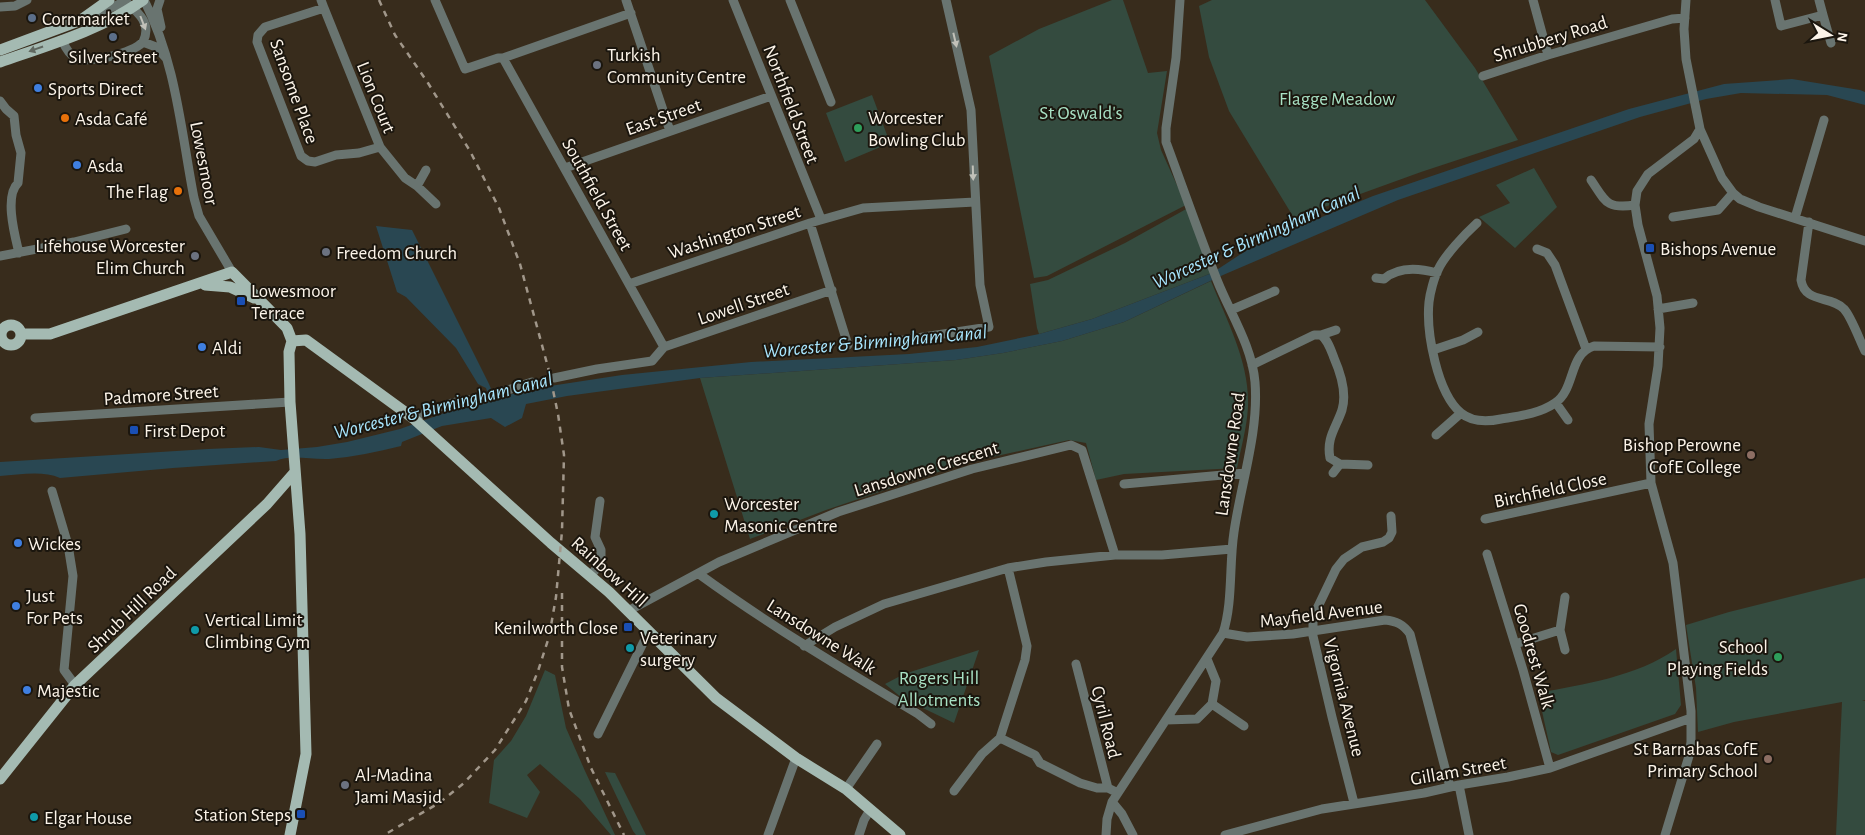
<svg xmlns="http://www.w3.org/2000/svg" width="1865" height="835" viewBox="0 0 1865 835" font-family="'Alegreya Sans',sans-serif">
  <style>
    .green { fill: #344b3f }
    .water { fill: #294752 }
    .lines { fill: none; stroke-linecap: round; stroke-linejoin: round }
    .minor { stroke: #697470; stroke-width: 9 }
    .major { stroke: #a4bab2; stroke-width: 11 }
    .rail { stroke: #a1978a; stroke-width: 2.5; stroke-dasharray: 6 6; stroke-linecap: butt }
    .oneway { fill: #c1c1b9 }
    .oneway2 { fill: #606860 }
    .service-dot { fill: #5c6f8a; stroke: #1b160e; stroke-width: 2 }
    .worship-dot { fill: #6b7280; stroke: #1b160e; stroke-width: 2 }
    .shop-dot { fill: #3f7fe0; stroke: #1b160e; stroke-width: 2 }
    .food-dot { fill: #e8710a; stroke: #1b160e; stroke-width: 2 }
    .leisure-dot { fill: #2e9e5b; stroke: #1b160e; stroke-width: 2 }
    .transit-dot { fill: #1a4fb4; stroke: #1b160e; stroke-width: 2 }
    .education-dot { fill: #8d6e63; stroke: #1b160e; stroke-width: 2 }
    .culture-dot { fill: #0f9aa8; stroke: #1b160e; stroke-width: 2 }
    .labels { text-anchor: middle; stroke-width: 4; stroke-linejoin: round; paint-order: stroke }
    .poi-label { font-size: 19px; fill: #fcf4e9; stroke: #1b160e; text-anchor: start }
    .street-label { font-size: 19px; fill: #fcf4e9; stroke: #1b160e }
    .park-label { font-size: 19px; fill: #a8e1c4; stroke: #1b160e }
    .water-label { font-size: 20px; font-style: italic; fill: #a8e6fe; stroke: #1b160e }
  </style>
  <rect width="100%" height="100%" fill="#382c1c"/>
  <path class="green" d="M1112 0H1123L1148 73 1167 71 1157 133 1161 150 1186 205 1047 276 1034 278 989 56 1039 29Z
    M1212 0H1425L1475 68 1518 140 1421 172 1294 218 1229 111 1209 57 1199 6Z
    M872 95 890 143 845 162 826 113Z
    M1534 168 1557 207 1515 248 1479 217 1510 203 1496 185Z
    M1188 208 1212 273 1092 319 1039 334 1037 328 1030 284 1048 280 1125 243Z
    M1211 281C1227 321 1250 363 1248 407 1247 427 1241 448 1237 468L1124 474 1096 480 1086 443 1069 440 965 463 826 510 750 539 700 378 956 360 1003 353 1062 341 1124 322Z
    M1865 578V700L1862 701H1865V835H1836L1842 702 1734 722 1698 732 1696 688 1686 625 1729 612Z
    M1676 649 1681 705 1675 714 1558 755 1551 752 1538 693C1584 684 1636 677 1676 649Z
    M979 650 954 723 902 698 885 684 904 674Z
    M545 670 555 675 566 728 585 771 615 835H611L580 799 540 764 527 775 540 792 527 818 489 803 494 760 511 741 526 716Z
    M605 772 615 773 646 835H636L633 831Z"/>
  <path class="water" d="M1792 79 1860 90 1865 92V105L1827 95 1741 93 1706 99 1640 117 1398 200 1223 275 1124 322 1062 341 1003 353 956 360 700 378 567 396 526 404 522 418 505 427 491 418 442 426 402 442 401 446C377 452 353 457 329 459 311 460 291 454 276 461L173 468 60 478C42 470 19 475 0 476V462L208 449 259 447 281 450 317 447 347 442 400 429 447 412 490 400 486 388 478 384 456 348 406 297 397 292 376 226 412 230 489 384 495 398 537 388 622 375 751 362 909 354 977 347 1039 334 1092 319 1212 273 1247 250 1278 235 1373 196 1629 109 1724 84Z"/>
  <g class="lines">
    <path class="minor" d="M144 0C176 62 181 131 194 198L199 216 232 272
      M160 0 157 9 161 27
      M321 0 324 8 265 27 258 35 257 42 301 156 308 161 315 162 336 155 359 153 380 147
      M435 0 465 69 498 58H503L631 13
      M626 0 670 131
      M733 0 821 219
      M790 0 831 102
      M1533 0 1548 55
      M1686 0 1684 29 1686 59 1700 129 1722 178 1733 193 1740 199 1759 207 1865 241
      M1775 0 1781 26 1823 15 1819 0
      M0 7 15 6 27 0
      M324 8 380 147 405 178 417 186 426 170
      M1823 15 1831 43
      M91 16C100 13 119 3 126 2 139 13 152 24 143 42
      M62 40C65 47 69 55 76 58 90 64 132 53 143 42L156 47 166 58
      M503 58 664 347
      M1483 76 1548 55 1672 19 1685 18
      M0 101 6 109 14 116 16 135 21 153 18 183C4 196 15 236 19 253
      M565 168 771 96
      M1591 180C1606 202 1606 209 1635 205
      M417 186 436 204
      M1673 217 1718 210 1733 193
      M1795 218 1824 120
      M1809 222 1801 280C1805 304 1831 295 1844 309 1851 316 1860 341 1865 351
      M810 223 848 345
      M1477 223C1465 234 1444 256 1438 270 1434 278 1430 293 1429 302 1426 332 1437 393 1461 413 1472 422 1487 422 1501 419 1519 416 1539 414 1555 403 1576 389 1568 354 1594 346L1660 347
      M1537 249 1547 253 1555 265 1586 349
      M0 256 74 242 126 229
      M1376 278 1384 279C1399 266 1419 268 1437 273
      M629 284 810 223 863 208 975 202
      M1658 309 1693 303
      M1231 310 1275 291
      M1321 335C1328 340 1331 350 1334 358 1341 374 1347 393 1342 410 1336 428 1326 438 1330 458L1340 464 1368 465
      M891 342 989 327 980 285 971 110 946 0
      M664 347 832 290
      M1433 350 1463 340 1478 332
      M1252 365 1314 335H1321L1336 330
      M554 378 597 369 652 361 664 347
      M1556 403 1568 420
      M35 418 290 402
      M413 418C433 410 456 398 478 400L532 382
      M1436 435 1461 413
      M1333 473 1340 464
      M1124 484 1245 473
      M52 491 68 545 73 576 64 670 75 685
      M1485 519 1651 483
      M1487 554 1523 670 1550 768
      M699 574C769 625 843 669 918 714L931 724
      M591 575 601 563V550L595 537 600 501
      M628 611 719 562 838 512 972 469 1071 445 1082 450 1115 555
      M1223 633 1247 637 1293 634 1385 620C1396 621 1403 624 1410 634L1450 787
      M1515 644 1560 630
      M804 646 835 627 884 604 1008 568 1046 562 1115 555H1162L1232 549
      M1565 650 1560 630 1565 597
      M1076 664 1108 788
      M1212 704 1244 726
      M1166 720 1197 719 1212 704 1216 681 1207 659
      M598 734 649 631
      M1000 738 1035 755 1040 763 1080 783 1097 788H1108L1118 793
      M1459 785 1469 835
      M846 789 877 744
      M954 791 982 754 1000 738 1025 660 1027 646 1008 568
      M1112 802 1122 814 1133 835
      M1354 803 1332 717 1313 636V617L1336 569 1344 559 1362 547 1383 542 1389 538 1392 532 1391 516
      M768 835 796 758
      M859 835 864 820 870 810
      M1106 835 1107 819 1112 802 1223 633C1233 603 1229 564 1234 532 1241 483 1259 432 1255 382 1252 346 1230 313 1217 280 1199 234 1183 188 1166 142V128L1176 58 1180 0
      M1225 835 1322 809 1424 793 1459 785 1508 777 1550 768 1691 718
      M1665 835 1689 756 1691 742V711L1673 563 1651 483 1649 424 1658 366 1660 328 1657 296 1638 225 1635 205 1637 191 1648 174 1694 139 1700 129"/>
    <path class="major" d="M0 50 81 20 109 0
      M0 62C49 45 101 30 143 0
      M205 285 230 287 254 298
      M1 335a10 10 0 1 1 20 0a10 10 0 1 1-20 0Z
      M21 334H50L232 272 287 328 292 341 289 352 290 402 300 534 306 754 290 835
      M292 341 306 340 413 418 551 543 609 592 716 698 796 758 846 789 900 835
      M0 779 75 685 267 504 295 472"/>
    <path class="rail" d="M379 0 395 35 428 83 470 151 499 208 520 264 549 371 558 414 564 455 562 531 556 597 549 637 538 671 526 701 495 750 464 783 439 803 384 835
      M562 593V667L569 709 591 768 624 835"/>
  </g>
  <defs><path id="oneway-solid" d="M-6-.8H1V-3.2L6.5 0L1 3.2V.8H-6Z" transform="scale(1.25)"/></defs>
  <g class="oneway">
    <use href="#oneway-solid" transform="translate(143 23) rotate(69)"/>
    <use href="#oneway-solid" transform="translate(955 40) rotate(77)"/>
    <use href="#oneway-solid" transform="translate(973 173) rotate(88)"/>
  </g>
  <use class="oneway2" href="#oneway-solid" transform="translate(36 49) rotate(161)"/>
  <g class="service-dot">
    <circle cx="32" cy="18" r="5"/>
    <circle cx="113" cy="37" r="5"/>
  </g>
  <g class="worship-dot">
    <circle cx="597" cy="65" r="5"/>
    <circle cx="326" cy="252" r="5"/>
    <circle cx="195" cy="256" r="5"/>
    <circle cx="345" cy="785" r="5"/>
  </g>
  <g class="shop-dot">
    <circle cx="38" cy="88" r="5"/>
    <circle cx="77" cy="165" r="5"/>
    <circle cx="202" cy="347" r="5"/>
    <circle cx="18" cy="543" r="5"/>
    <circle cx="16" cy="606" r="5"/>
    <circle cx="27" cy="690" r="5"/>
  </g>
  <g class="food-dot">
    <circle cx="65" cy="118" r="5"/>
    <circle cx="178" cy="191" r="5"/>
  </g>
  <g class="leisure-dot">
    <circle cx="858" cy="128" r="5"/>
    <circle cx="1778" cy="657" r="5"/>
  </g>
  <g class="transit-dot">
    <rect x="1645" y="243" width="10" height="10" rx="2.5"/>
    <rect x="236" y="296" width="10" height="10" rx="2.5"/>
    <rect x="129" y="425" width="10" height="10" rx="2.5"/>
    <rect x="623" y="622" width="10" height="10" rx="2.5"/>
    <rect x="296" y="809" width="10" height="10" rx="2.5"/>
  </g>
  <g class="education-dot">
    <circle cx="1751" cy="455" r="5"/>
    <circle cx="1768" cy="759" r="5"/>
  </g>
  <g class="culture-dot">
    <circle cx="714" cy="514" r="5"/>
    <circle cx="195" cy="630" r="5"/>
    <circle cx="630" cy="648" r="5"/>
    <circle cx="34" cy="817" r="5"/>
  </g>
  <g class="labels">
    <g class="poi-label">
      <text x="42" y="25">Cornmarket</text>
      <text x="607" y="61">Turkish<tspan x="607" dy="22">Community Centre</tspan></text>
      <text x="113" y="63" text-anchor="middle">Silver Street</text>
      <text x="48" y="95">Sports Direct</text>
      <text x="868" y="124">Worcester<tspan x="868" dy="22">Bowling Club</tspan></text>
      <text x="75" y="125">Asda Café</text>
      <text x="87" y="172">Asda</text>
      <text x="168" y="198" text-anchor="end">The Flag</text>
      <text x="185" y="252" text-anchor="end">Lifehouse Worcester<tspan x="185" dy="22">Elim Church</tspan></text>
      <text x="1660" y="255">Bishops Avenue</text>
      <text x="336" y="259">Freedom Church</text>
      <text x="251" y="297">Lowesmoor<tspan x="251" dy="22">Terrace</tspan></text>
      <text x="212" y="354">Aldi</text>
      <text x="144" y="437">First Depot</text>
      <text x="1741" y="451" text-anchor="end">Bishop Perowne<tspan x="1741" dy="22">CofE College</tspan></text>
      <text x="724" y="510">Worcester<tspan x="724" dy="22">Masonic Centre</tspan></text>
      <text x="28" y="550">Wickes</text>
      <text x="26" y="602">Just<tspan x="26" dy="22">For Pets</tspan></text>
      <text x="205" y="626">Vertical Limit<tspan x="205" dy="22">Climbing Gym</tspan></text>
      <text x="618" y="634" text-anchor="end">Kenilworth Close</text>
      <text x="640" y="644">Veterinary<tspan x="640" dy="22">surgery</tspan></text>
      <text x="1768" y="653" text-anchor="end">School<tspan x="1768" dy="22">Playing Fields</tspan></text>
      <text x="37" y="697">Majestic</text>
      <text x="1758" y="755" text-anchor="end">St Barnabas CofE<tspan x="1758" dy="22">Primary School</tspan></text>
      <text x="355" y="781">Al-Madina<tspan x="355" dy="22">Jami Masjid</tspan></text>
      <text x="291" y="821" text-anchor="end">Station Steps</text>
      <text x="44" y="824">Elgar House</text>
    </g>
    <g class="street-label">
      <text transform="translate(1550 38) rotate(-17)" y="7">Shrubbery Road</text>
      <text transform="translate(295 91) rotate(70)" y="7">Sansome Place</text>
      <text transform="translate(377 97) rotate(68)" y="7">Lion Court</text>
      <text transform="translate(792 104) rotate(69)" y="7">Northfield Street</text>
      <text transform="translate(663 116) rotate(-19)" y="7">East Street</text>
      <text transform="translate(205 163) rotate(79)" y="7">Lowesmoor</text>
      <text transform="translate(598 194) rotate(61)" y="7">Southfield Street</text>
      <text transform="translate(734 231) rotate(-18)" y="7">Washington Street</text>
      <text transform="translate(743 303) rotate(-19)" y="7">Lowell Street</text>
      <text transform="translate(161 394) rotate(-4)" y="7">Padmore Street</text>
      <text transform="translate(1229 454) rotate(-82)" y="7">Lansdowne Road</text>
      <text transform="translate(926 468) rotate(-17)" y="7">Lansdowne Crescent</text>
      <text transform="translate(1550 489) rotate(-12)" y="7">Birchfield Close</text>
      <text transform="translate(610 571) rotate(42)" y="7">Rainbow Hill</text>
      <text transform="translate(131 609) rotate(-44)" y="7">Shrub Hill Road</text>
      <text transform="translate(1321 613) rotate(-7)" y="7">Mayfield Avenue</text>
      <text transform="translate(822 636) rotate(32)" y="7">Lansdowne Walk</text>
      <text transform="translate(1535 656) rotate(74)" y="7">Goodrest Walk</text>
      <text transform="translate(1345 697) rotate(76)" y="7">Vigornia Avenue</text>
      <text transform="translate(1107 722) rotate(76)" y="7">Cyril Road</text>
      <text transform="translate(1458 770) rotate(-10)" y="7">Gillam Street</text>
    </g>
    <g class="park-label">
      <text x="1337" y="105">Flagge Meadow</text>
      <text x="1081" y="119">St Oswald's</text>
      <text x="939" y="684">Rogers Hill<tspan x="939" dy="22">Allotments</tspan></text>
    </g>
    <g class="water-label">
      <text transform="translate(1256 237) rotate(-24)" y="7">Worcester &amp; Birmingham Canal</text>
      <text transform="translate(875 341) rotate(-5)" y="7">Worcester &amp; Birmingham Canal</text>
      <text transform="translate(443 405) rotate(-14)" y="7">Worcester &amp; Birmingham Canal</text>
    </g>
  </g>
  <g transform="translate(1830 35) rotate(100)" stroke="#1b160e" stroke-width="4" paint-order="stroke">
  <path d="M0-4L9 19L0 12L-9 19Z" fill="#fcf4e9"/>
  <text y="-8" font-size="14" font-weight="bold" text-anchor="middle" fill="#fcf4e9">N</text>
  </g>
</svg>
